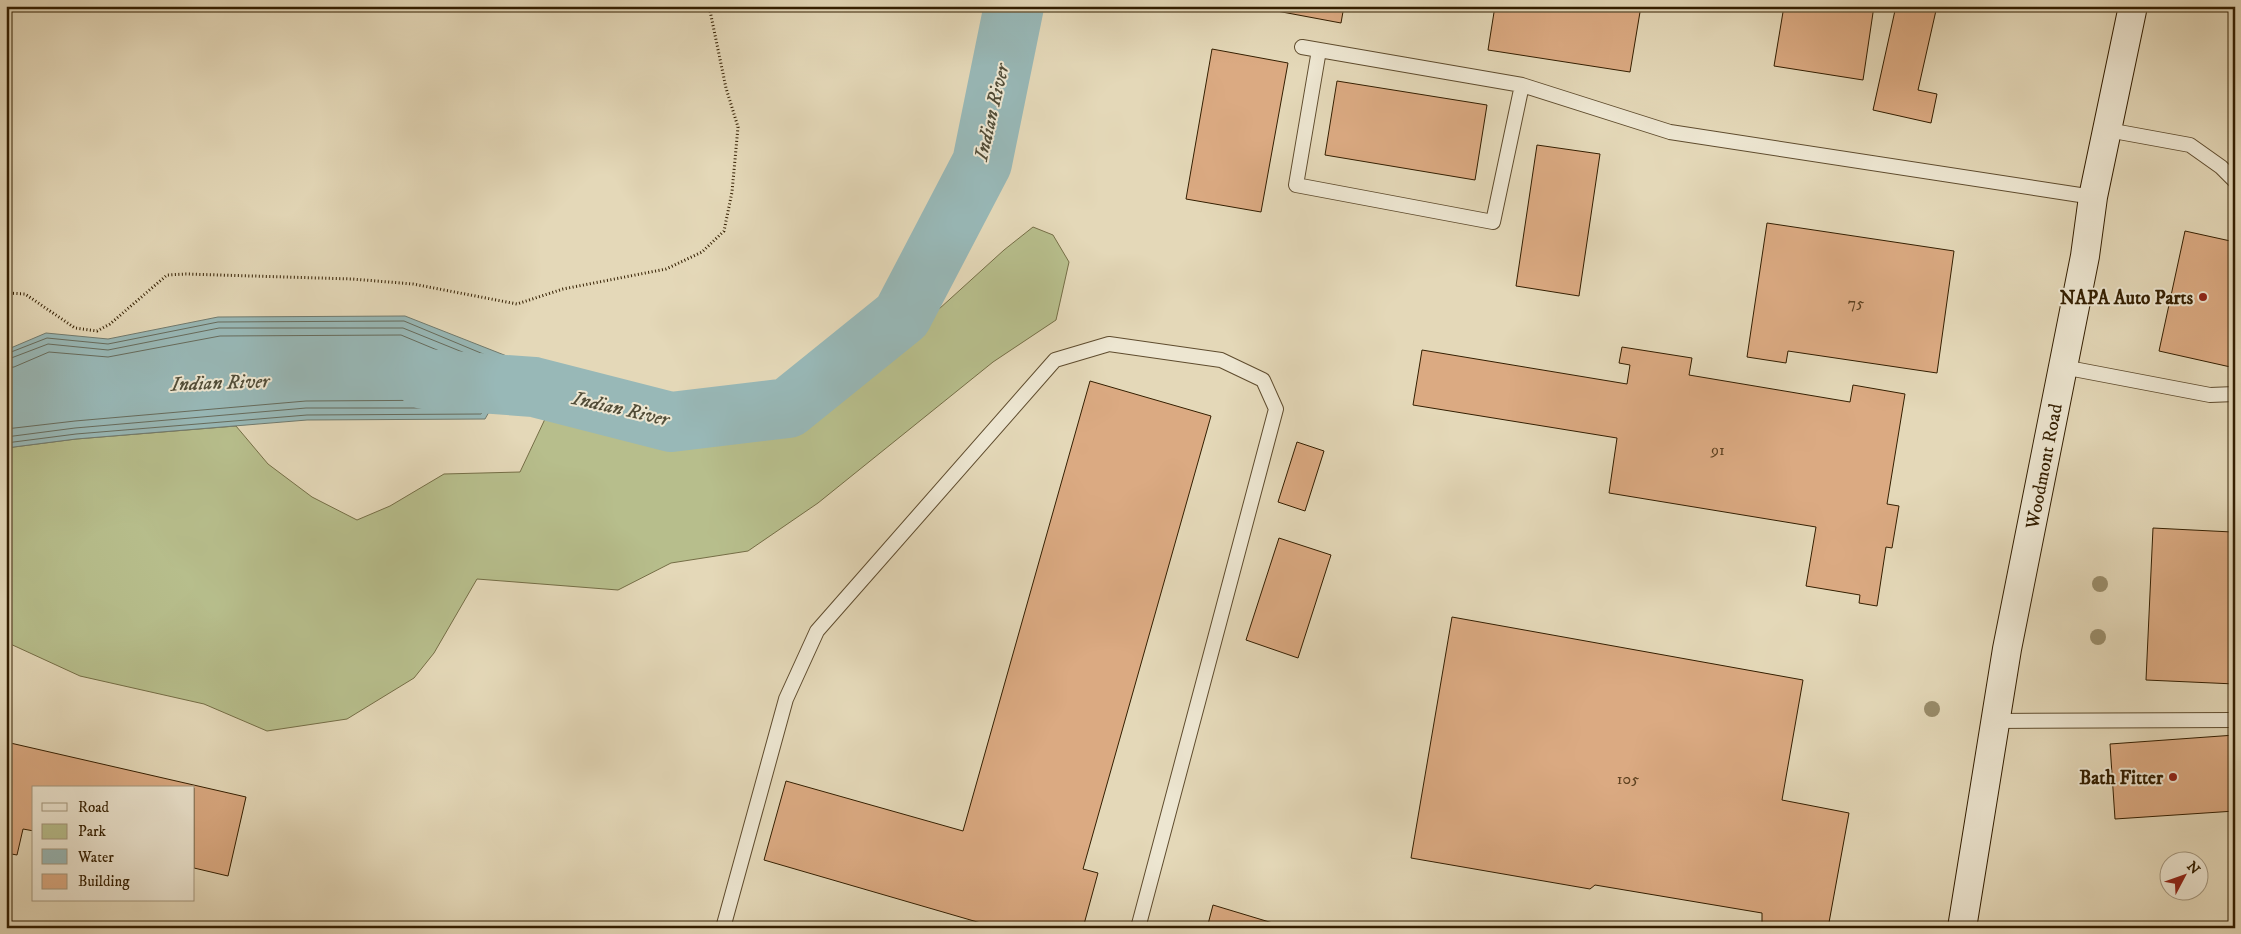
<svg xmlns="http://www.w3.org/2000/svg" width="2241" height="934" viewBox="0 0 2241 934" font-family="'IM FELL DW Pica',serif">
  <style>
    .green { fill: #b7be8c; stroke: #756e46 }
    .water { fill: #98b8b7; stroke: #707a6e }
    .lines { fill: none; stroke-linecap: round; stroke-linejoin: round }
    .shore { stroke: #666b5c; stroke-width: 1 }
    .river { stroke: #98b8b7; stroke-width: 60 }
    .building { fill: #dbaa82; stroke: #331e00 }
    .lane-casing { stroke: #5f4c2e; stroke-width: 16 }
    .secondary-casing { stroke: #331e00; stroke-width: 30 }
    .path { stroke: #331e00; stroke-width: 3; stroke-dasharray: 1 2.5; stroke-linecap: butt }
    .lane { stroke: #ede6d1; stroke-width: 14 }
    .secondary { stroke: #ede6d1; stroke-width: 28 }
    .tree { fill: #998c6a }
    .poi-dot { fill: #8f2418; stroke: #ede6d1; stroke-width: 2 }
    .labels { text-anchor: middle; stroke-width: 4; stroke-linejoin: round; paint-order: stroke }
    .number-label { font-size: 16px; fill: #5d4120 }
    .poi-label { font-size: 19px; font-weight: bold; fill: #331e00; stroke: #ede6d1; text-anchor: end }
    .street-label { font-size: 19px; fill: #331e00; stroke: #ede6d1 }
    .water-label { font-size: 20px; font-style: italic; fill: #514c37; stroke: #ede6d1 }
  </style>
  <rect width="100%" height="100%" fill="#e4d8b8"/>
  <filter id="stains"><feTurbulence type="fractalNoise" baseFrequency=".004" numOctaves="4"/><feColorMatrix values="0 0 0 0 .2 0 0 0 0 .09 0 0 0 0 .02 0 0 0 .5 -.17"/></filter>
  <radialGradient id="worn" r=".72"><stop offset=".6" stop-color="#630" stop-opacity="0"/><stop offset="1" stop-color="#630" stop-opacity=".3"/></radialGradient>
  <path class="green" d="M1033 227 1053 235 1069 262 1056 320 993 362 818 503 748 551 671 563 618 590 477 579 434 653 414 678 347 719 267 731 204 704 80 676 6 642V448L76 439 236 426 268 464 312 497 357 520 390 506 444 474 520 472 545 419 577 384 657 394 688 407 768 425 812 403 939 309 1004 250Z"/>
  <path class="water" d="M405 316 522 362 505 384 485 419 307 420 76 439 6 448V350L46 333 108 339 218 317Z"/>
  <g class="lines">
    <path class="shore" d="M6 354 47 338 108 344 218 322 404 321 512 366 481 414 307 415 76 434 6 443
      M6 360 48 344 108 350 219 328H403L502 368 477 408H306L75 428 6 437
      M6 368 14 367 49 352 108 357 220 336 401 335 490 372 473 400 306 401 75 421 6 429"/>
    <path class="river" d="M424 379 534 387 671 422 788 408 902 316 982 163 1014 6"/>
  </g>
  <path class="building" d="M1250 6H1344L1341 23Z
    M1495 6H1641L1630 72 1488 50Z
    M1784 6H1874L1863 80 1774 66Z
    M1896 6H1937L1918 90 1937 94 1931 123 1873 110Z
    M1212 49 1288 63 1261 212 1186 199Z
    M1337 81 1487 105 1475 180 1325 155Z
    M1537 145 1600 154 1579 296 1516 286Z
    M1767 223 1954 251 1937 373 1788 351 1786 363 1747 357Z
    M2185 231 2235 242V368L2159 351Z
    M1622 347 1692 358 1689 375 1850 402 1853 385 1905 394 1887 504 1899 506 1892 548 1886 547 1877 606 1859 603 1860 595 1806 586 1816 527 1609 493 1617 438 1413 405 1422 350 1627 384 1630 365 1619 363Z
    M1090 381 1211 416 1083 869 1098 873 1083 928H998L764 860 786 781 963 831Z
    M1297 442 1324 451 1305 511 1278 502Z
    M2232 523H2235V684L2146 680 2153 528 2232 532Z
    M1279 538 1331 555 1298 658 1246 640Z
    M1452 617 1803 680 1782 800 1849 813 1828 928H1789L1762 923V913L1595 885 1590 889 1411 858Z
    M2235 735V811L2115 819 2110 744Z
    M6 742 246 797 228 876 194 868V788H34V831L23 829 17 855 6 853Z
    M1213 905 1276 924 1275 928H1207Z"/>
  <g class="lines">
    <defs>
      <path id="lane" d="M1302 47 1522 85 1670 132 2093 197
        M1319 50 1296 185 1493 222 1522 85
        M2108 130 2190 145 2221 167 2235 181
        M2063 367 2210 395 2235 394
        M1994 721 2235 720
        M723 928 786 699 817 631 1055 360 1109 344 1221 360 1263 380 1276 409 1138 928"/>
      <path id="secondary" d="M1962 928 2007 649 2085 256 2093 197 2133 6"/>
    </defs>
    <use href="#lane" class="lane-casing"/>
    <use href="#secondary" class="secondary-casing"/>
    <path class="path" d="M6 293 25 294 75 328 97 331 110 324 167 275 186 274 352 279 413 284 517 304 563 289 666 269 702 252 724 231 732 192 738 127 726 88 709 6"/>
    <use href="#lane" class="lane"/>
    <use href="#secondary" class="secondary"/>
  </g>
  <g class="tree">
    <circle cx="2100" cy="584" r="8"/>
    <circle cx="2098" cy="637" r="8"/>
    <circle cx="1932" cy="709" r="8"/>
  </g>
  <g class="poi-dot">
    <circle cx="2203" cy="297" r="5"/>
    <circle cx="2173" cy="777" r="5"/>
  </g>
  <g class="labels">
    <g class="number-label">
      <text x="1856" y="308">75</text>
      <text x="1718" y="455">91</text>
      <text x="1628" y="784">105</text>
    </g>
    <g class="poi-label">
      <text x="2193" y="304">NAPA Auto Parts</text>
      <text x="2163" y="784">Bath Fitter</text>
    </g>
    <g class="street-label">
      <text transform="translate(2043 466) rotate(-79)" y="7">Woodmont Road</text>
    </g>
    <g class="water-label">
      <text transform="translate(991 112) rotate(-77)" y="7">Indian River</text>
      <text transform="translate(220 382) rotate(-2)" y="7">Indian River</text>
      <text transform="translate(621 408) rotate(13)" y="7">Indian River</text>
    </g>
  </g>
  <rect width="2241" height="934" fill="none" stroke="#e4d8b8" stroke-width="25"/>
  <rect x="8" y="8" width="2226" height="919" fill="none" stroke="#331e00" stroke-width="2.5"/>
  <rect x="12" y="12" width="2216" height="909" fill="none" stroke="#331e00"/>
  <rect x="32" y="786" width="162" height="115" fill="#ede6d1" stroke="#a3967d"/>
  <rect x="42" y="803" width="25" height="8" fill="#ede6d1" stroke="#a3967d"/>
  <text x="78" y="812" font-size="15" fill="#331e00">Road</text>
  <rect x="42" y="824" width="25" height="15" fill="#b7be8c" stroke="#a3967d"/>
  <text x="78" y="836" font-size="15" fill="#331e00">Park</text>
  <rect x="42" y="849" width="25" height="15" fill="#98b8b7" stroke="#a3967d"/>
  <text x="78" y="862" font-size="15" fill="#331e00">Water</text>
  <rect x="42" y="874" width="25" height="15" fill="#dbaa82" stroke="#a3967d"/>
  <text x="78" y="886" font-size="15" fill="#331e00">Building</text>
  <g transform="translate(2184 876) rotate(49)"><circle r="24" fill="#ede6d1" stroke="#a3967d"/>
  <path d="M0-4L9 19L0 12L-9 19Z" fill="#8f2418"/>
  <text y="-8" font-size="14" font-weight="bold" text-anchor="middle" fill="#331e00">N</text>
  </g>
  <rect width="100%" height="100%" filter="url(#stains)"/>
  <rect width="100%" height="100%" fill="url(#worn)"/>
</svg>
